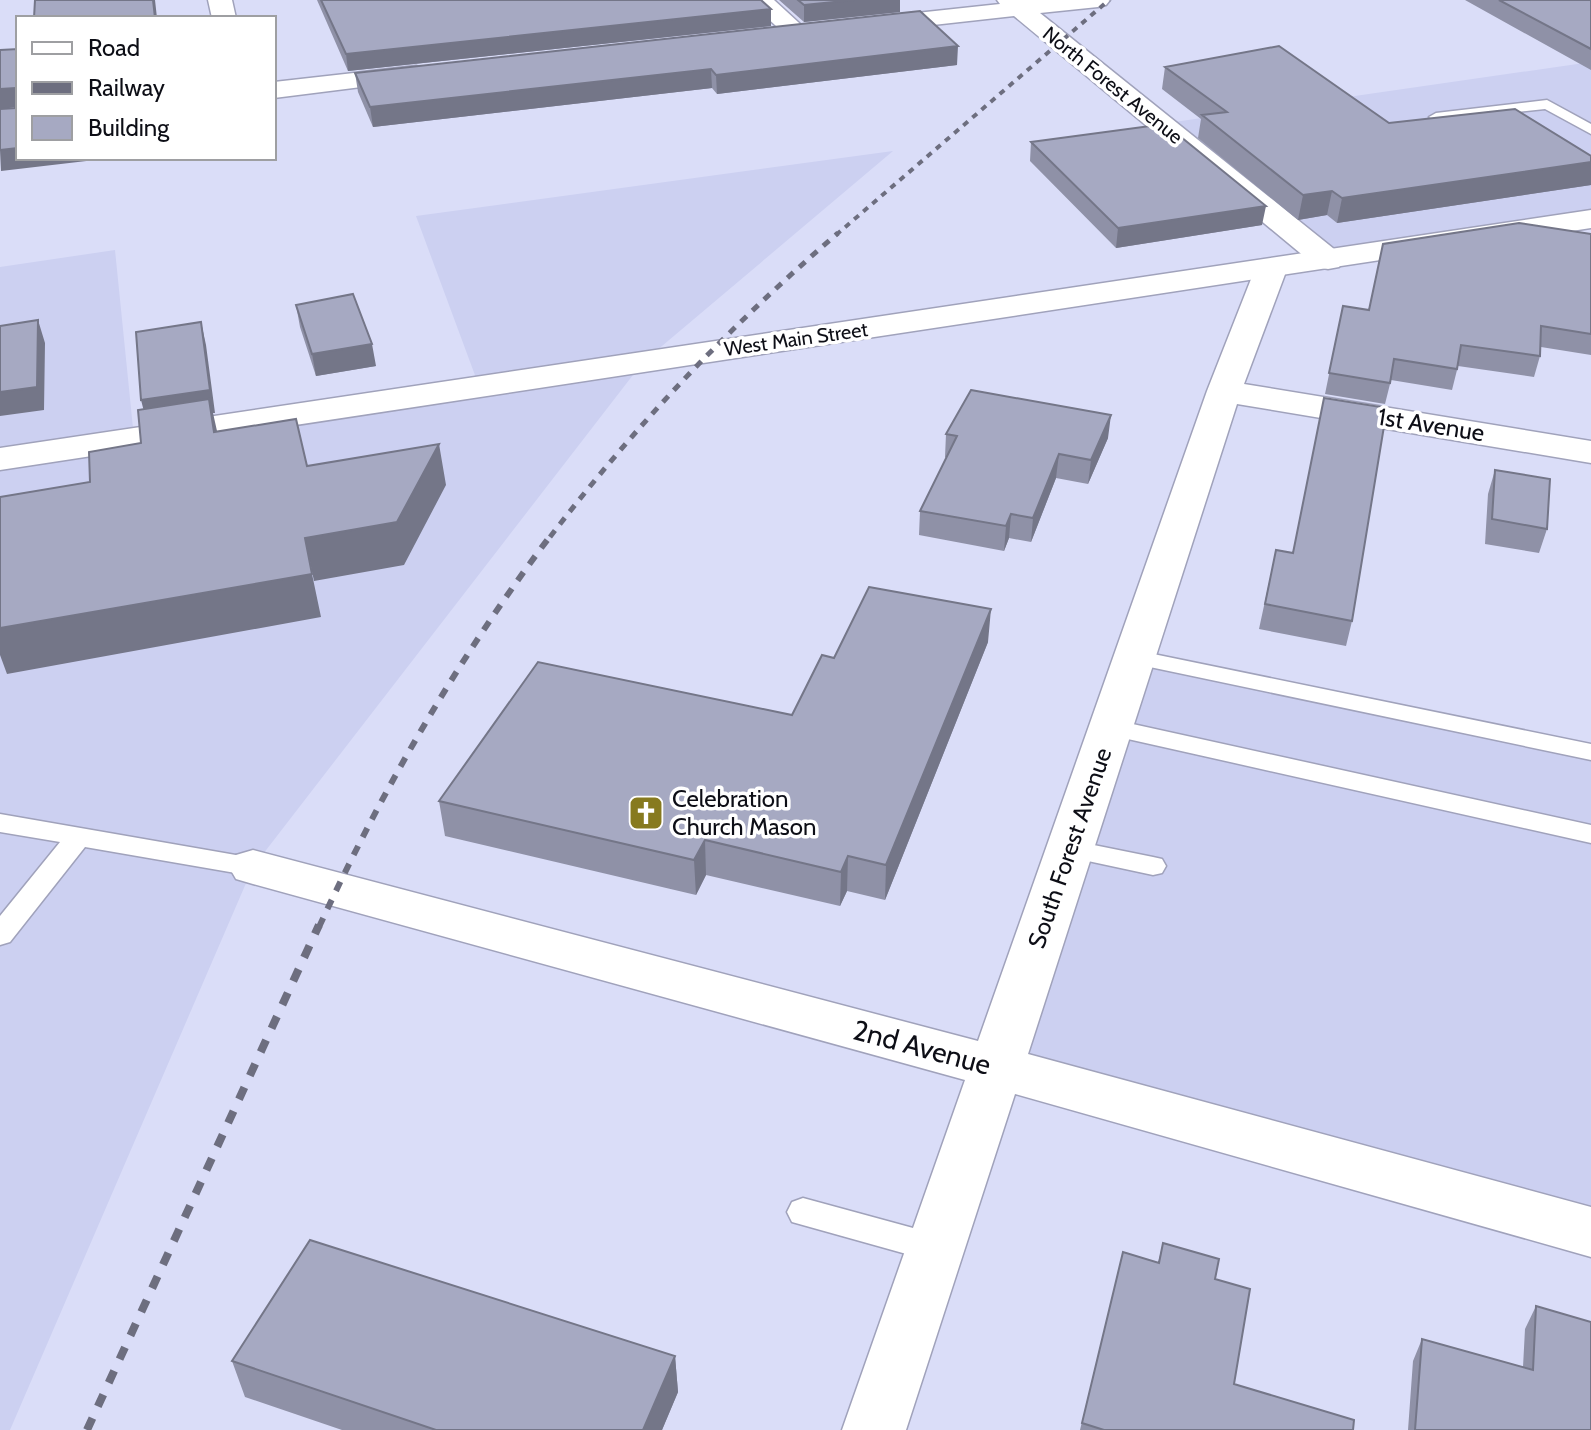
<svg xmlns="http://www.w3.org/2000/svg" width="1591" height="1430" viewBox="0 0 1591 1430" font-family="Cabin,sans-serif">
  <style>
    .built { fill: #ccd0f1 }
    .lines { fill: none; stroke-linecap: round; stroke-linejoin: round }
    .lane-casing { stroke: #a0a2bb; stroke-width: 3 }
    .street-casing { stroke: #a0a2bb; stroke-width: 3 }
    .secondary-casing { stroke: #a0a2bb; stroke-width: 3 }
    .lane { fill: #fff; fill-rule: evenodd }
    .street { fill: #fff; fill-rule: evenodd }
    .secondary { fill: #fff; fill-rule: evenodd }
    .rail-far3 { stroke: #6d6e7f; stroke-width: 4; stroke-dasharray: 6 6; stroke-linecap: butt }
    .rail-far2 { stroke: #6d6e7f; stroke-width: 5; stroke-dasharray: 8 8; stroke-linecap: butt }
    .rail-far1 { stroke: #6d6e7f; stroke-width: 6; stroke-dasharray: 10 10; stroke-linecap: butt }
    .rail { stroke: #6d6e7f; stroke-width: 8; stroke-dasharray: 13 13; stroke-linecap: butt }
    .wall { fill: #8f91a7 }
    .shaded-wall { fill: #747688 }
    .building { fill: #a6a9c2; stroke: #747688; stroke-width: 2 }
    .labels { text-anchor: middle; stroke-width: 7; stroke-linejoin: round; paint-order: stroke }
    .far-street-label { font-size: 20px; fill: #0d0e16; stroke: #fff }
    .street-label { font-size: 24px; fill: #0d0e16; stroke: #fff }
    .poi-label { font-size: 24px; fill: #0d0e16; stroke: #fff; text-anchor: start }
    .near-street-label { font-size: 28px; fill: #0d0e16; stroke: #fff }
  </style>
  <rect width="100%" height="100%" fill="#daddf8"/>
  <path class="built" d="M1591 62V219L1328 260 1160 124Z
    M893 151 643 362 253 867 10 1430H0V267L115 250 134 438 479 386 416 216Z
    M1134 657 1591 752V1232L1001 1054Z"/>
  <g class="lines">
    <defs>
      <path id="lane" d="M1547 100 1591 124V134L1545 109 1436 121 1429 117 1436 113Z
        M1134 650 1591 744V760L1126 662 1122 657 1126 652Z
        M1110 719 1591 825V843L1101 733 1098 727 1101 721Z
        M0 814 253 858 262 860 266 867 262 874 253 876 85 847 10 942 0 945V916L60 842 0 832Z
        M1069 840 1153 857 1162 859 1166 866 1162 873 1153 875 1060 855 1056 849 1060 843Z
        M803 1198 935 1234 946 1238 951 1248 946 1258 935 1262 792 1222 787 1212 792 1202Z"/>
      <path id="street" d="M208 0H232L236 18H212Z
        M748 0H774L810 33 807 38H789Z
        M997 0H1110L1106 5 1098 7 1040 13 1339 253 1343 260 1339 267 1328 269 1317 267 1014 16 870 32 862 30 858 25 862 20 870 18 1000 4Z
        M416 66 425 69 429 74 425 79 274 98V82Z
        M1271 260 1282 262 1287 269 1244 384 1591 441V463L1237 404 1028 1054 1591 1207V1257L1015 1094 906 1430H842L965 1080 253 884 236 879 229 867 236 855 253 850 978 1041 1207 391 1255 269 1260 262Z"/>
      <path id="secondary" d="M1591 210V228L0 470V448Z"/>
    </defs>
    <use href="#lane" class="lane-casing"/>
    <use href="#street" class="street-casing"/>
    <use href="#secondary" class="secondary-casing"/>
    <use href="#lane" class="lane"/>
    <use href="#street" class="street"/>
    <use href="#secondary" class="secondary"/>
    <path class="rail-far3" d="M836 235 1109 0"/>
    <path class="rail-far2" d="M550 537C638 422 729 327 838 233"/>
    <path class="rail-far1" d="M319 927C382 790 460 655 551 535"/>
    <path class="rail" d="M87 1430 319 925"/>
  </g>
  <path class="wall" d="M317 0H761L771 9V26L348 71Z
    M779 0H900V12L804 22Z
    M1465 0H1591V70Z
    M957 65 717 94 712 88 373 127 358 92 355 73Z
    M1165 67 1389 123 1591 156V185L1337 223 1327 215 1298 220 1198 138 1201 119 1162 89Z
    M1031 142 1262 225 1116 248 1030 161Z
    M1591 234V355L1541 347 1540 356 1534 377 1458 366 1452 390 1391 380 1385 404 1325 394 1343 306 1369 310Z
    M296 305 376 366 316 376 300 327Z
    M946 434 1108 438 1088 484 1056 478 1031 542 1009 538 1004 551 919 535 920 511 946 458 945 457Z
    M1495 470 1547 529 1539 553 1485 544 1488 494Z
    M1276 550 1352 621 1346 646 1259 629Z
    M988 642 885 900 847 891 840 906 706 875 696 895 445 836 439 801 792 715 834 658Z
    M1163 1243 1215 1279 1234 1384 1353 1430H1080L1123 1252 1158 1263Z
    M1536 1306 1591 1430H1408L1413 1361 1422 1339 1523 1367 1525 1329Z
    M675 1356 678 1392 662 1430H342L245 1397 232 1361Z"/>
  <path class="shaded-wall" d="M153 0H155L157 18H155Z
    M854 0H900V12L804 22V5Z
    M771 9V26L348 71 346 54Z
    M958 46 957 65 717 94 716 75Z
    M711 69 712 88 373 127 370 107Z
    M15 88 18 107 0 109V89Z
    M18 148V158H112L1 171 0 150Z
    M1591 162V185L1337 223 1342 198Z
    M1332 191 1327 215 1298 220 1303 195Z
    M1266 206 1262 225 1116 248 1118 228Z
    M38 320 45 343 44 410 0 416V392Z
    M201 322 206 345 215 413H213L219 440 147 423 141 400Z
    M372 344 376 366 316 376 312 354Z
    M1111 415 1108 438 1088 484 1091 460Z
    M439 444 446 485 404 565 314 581 305 538Z
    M1059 454 1056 478 1031 542 1033 518Z
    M1011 514 1009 538 1004 551 1006 526Z
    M312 574 321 617 7 674 0 655V628Z
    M991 609 988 642 885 900 886 865Z
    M705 840 706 875 696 895 694 860Z
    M848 856 847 891 840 906 841 872Z
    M675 1356 678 1392 662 1430H643Z"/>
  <path class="building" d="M35 0H153L155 18H34Z
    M321 0H761L771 9 346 54Z
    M798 0H854L804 5Z
    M1499 0H1591V49Z
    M920 11 958 46 716 75 711 69 370 107 355 73Z
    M1279 46 1389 123 1515 109 1591 156V162L1342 198 1332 191 1303 195 1202 115 1227 112 1165 67Z
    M18 49V148L0 150V109L15 108V88L0 89V50Z
    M1165 124 1266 206 1118 228 1031 142Z
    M1519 223 1591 234V334L1541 326 1540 356 1461 345 1457 369 1394 359 1390 383 1329 373 1343 306 1369 310 1383 244Z
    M353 294 372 344 312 354 296 305Z
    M38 320 37 387 0 392V326Z
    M201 322 210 390 141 400 136 332Z
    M971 390 1111 415 1091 460 1059 454 1033 518 1011 514 1006 526 920 511 957 436 946 434Z
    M1324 398 1387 408 1352 621 1265 604 1276 550 1293 553Z
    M209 399 214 432 296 419 307 466 439 444 397 522 305 538 312 574 0 628V497L90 482 89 452 141 443 138 410Z
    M1495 470 1550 479 1547 529 1492 519Z
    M869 587 991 609 886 865 848 856 841 872 705 840 694 860 439 801 538 662 792 715 822 655 834 658Z
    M310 1240 675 1356 643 1430H436L232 1361Z
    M1163 1243 1219 1259 1215 1279 1250 1289 1234 1384 1354 1420 1353 1430H1104L1082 1423 1123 1252 1159 1263Z
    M1536 1306 1591 1322V1430H1415L1422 1339 1533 1370Z"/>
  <defs>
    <symbol id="church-square" viewBox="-11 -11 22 22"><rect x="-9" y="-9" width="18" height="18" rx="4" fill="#877a1f" stroke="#fff"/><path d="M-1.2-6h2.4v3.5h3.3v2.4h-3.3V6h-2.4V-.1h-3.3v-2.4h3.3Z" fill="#fff"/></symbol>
  </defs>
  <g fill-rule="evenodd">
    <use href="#church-square" x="626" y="793" width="40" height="40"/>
  </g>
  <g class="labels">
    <g class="far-street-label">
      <text transform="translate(1113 85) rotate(39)" y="7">North Forest Avenue</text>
      <text transform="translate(796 339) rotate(-8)" y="7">West Main Street</text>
    </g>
    <g class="street-label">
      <text transform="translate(1431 425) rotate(9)" y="8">1st Avenue</text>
      <text transform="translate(1070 848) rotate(-71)" y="8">South Forest Avenue</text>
    </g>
    <g class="poi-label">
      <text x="672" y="807">Celebration<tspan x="672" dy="28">Church Mason</tspan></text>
    </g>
    <g class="near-street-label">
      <text transform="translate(922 1047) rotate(15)" y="10">2nd Avenue</text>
    </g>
  </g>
  <rect x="16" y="16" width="260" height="144" fill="#ffffff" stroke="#9e9fa2" stroke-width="2"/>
  <rect x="32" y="42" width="40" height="12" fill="#ffffff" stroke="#9e9fa2" stroke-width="2"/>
  <text x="88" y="56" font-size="24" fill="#0d0e16">Road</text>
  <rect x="32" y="82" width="40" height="12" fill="#6d6e7f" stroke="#9e9fa2" stroke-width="2"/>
  <text x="88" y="96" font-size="24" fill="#0d0e16">Railway</text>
  <rect x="32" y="116" width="40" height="24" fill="#a6a9c2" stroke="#9e9fa2" stroke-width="2"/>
  <text x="88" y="136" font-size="24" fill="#0d0e16">Building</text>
</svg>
